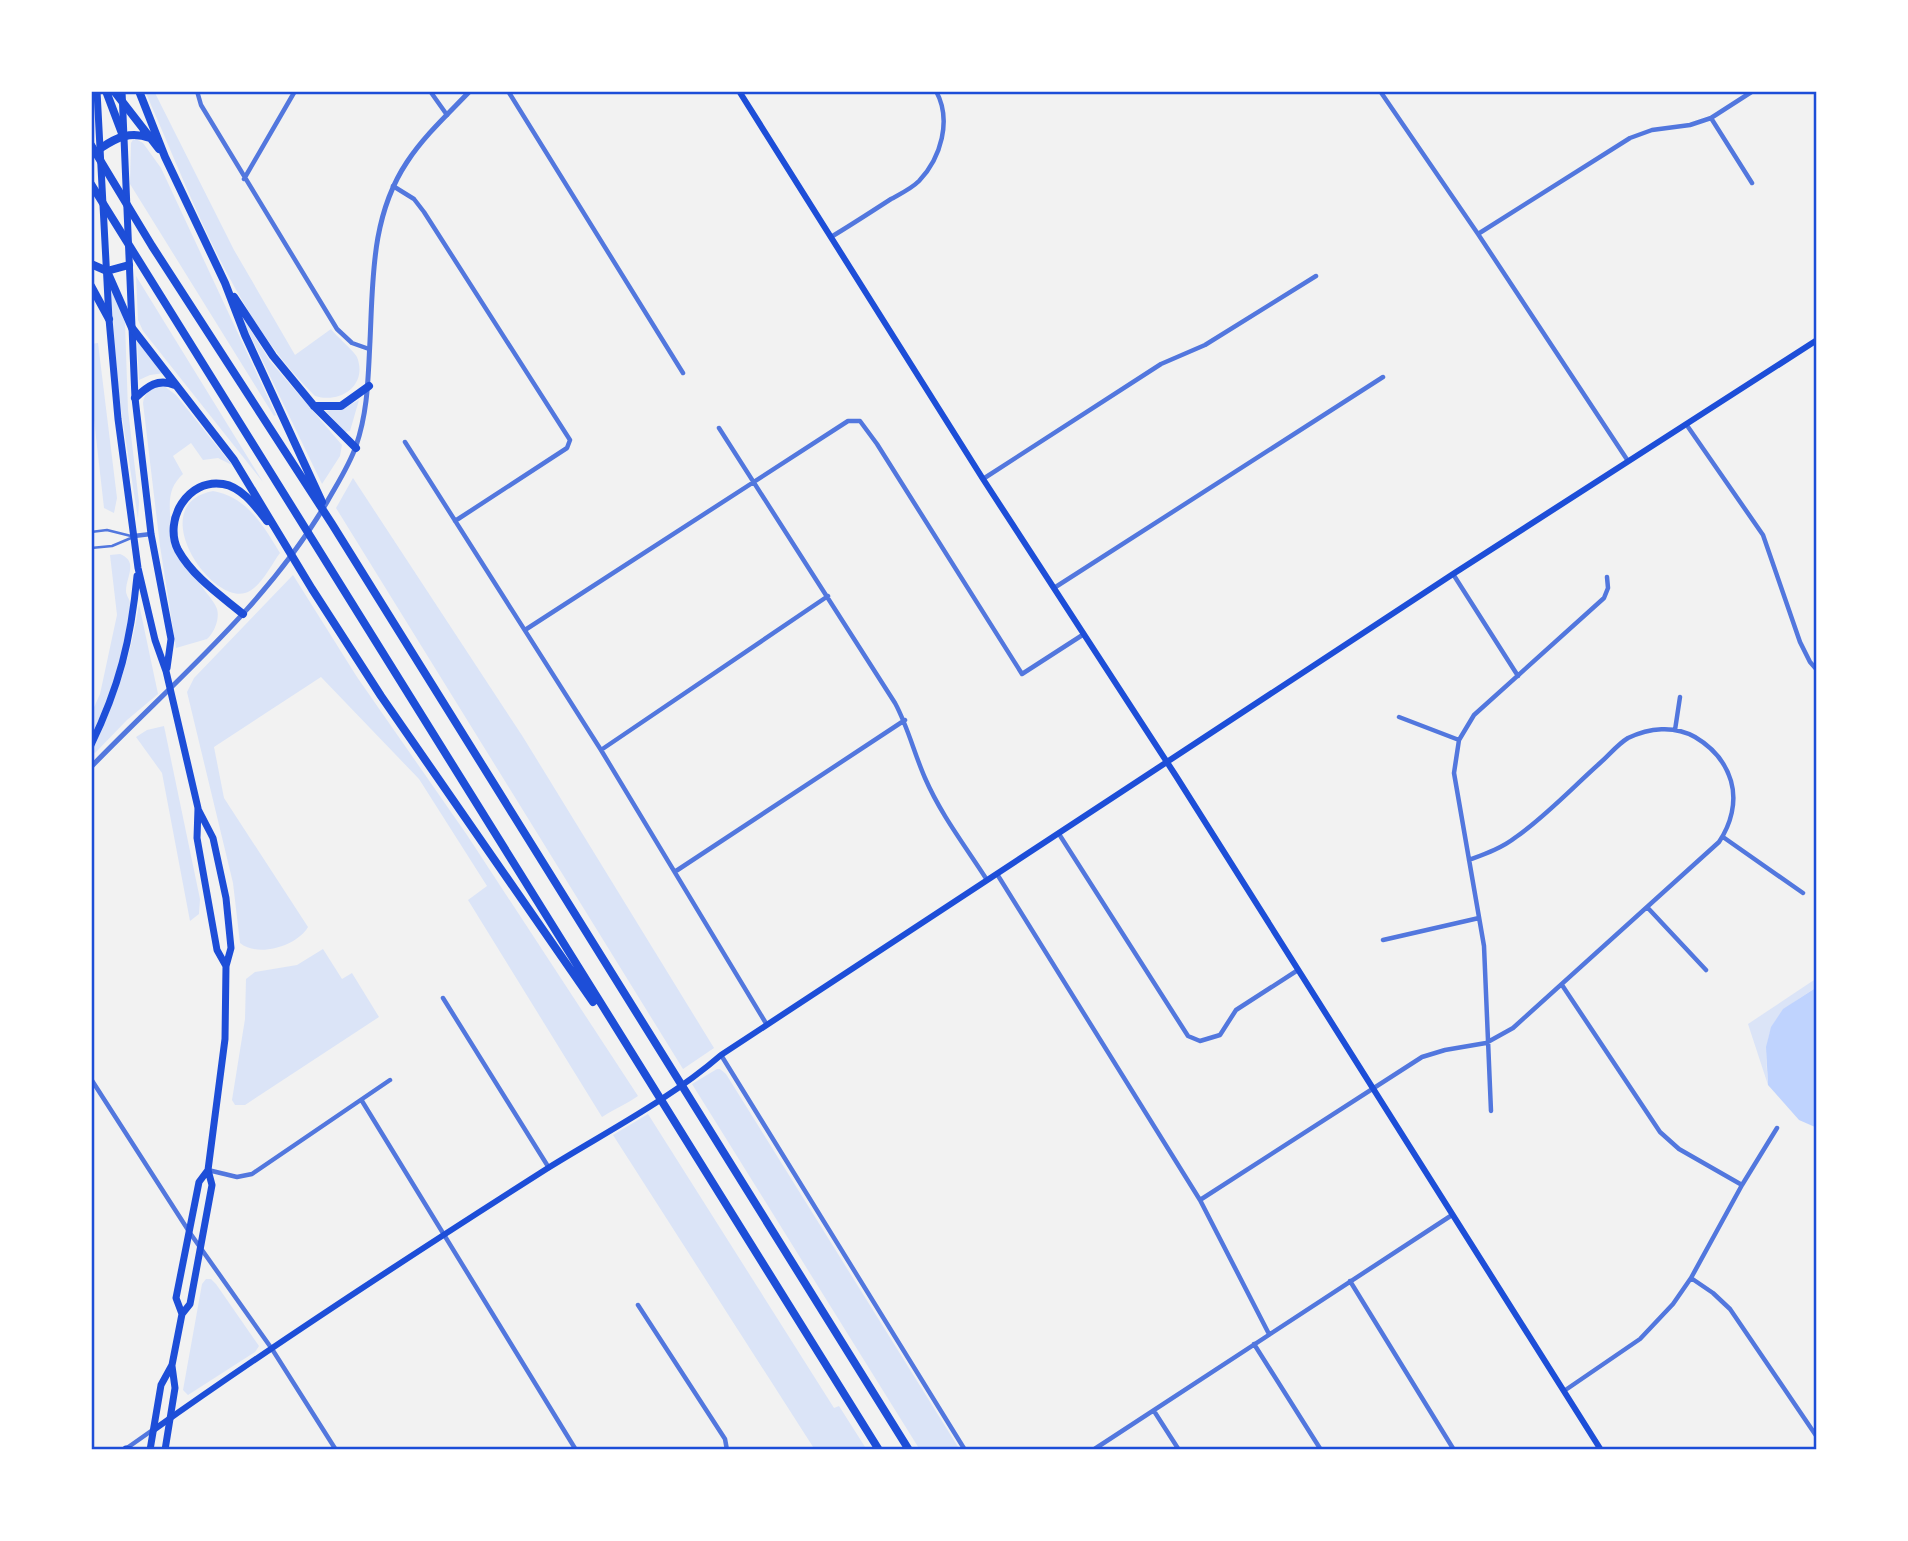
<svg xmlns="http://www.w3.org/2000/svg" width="1908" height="1541" viewBox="0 0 1908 1541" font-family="'Asap Condensed',sans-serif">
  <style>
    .green { fill: #dbe4f7 }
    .water { fill: #bfd3fe }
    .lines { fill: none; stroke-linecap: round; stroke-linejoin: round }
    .service { stroke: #5277de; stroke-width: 2.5 }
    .minor { stroke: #5277de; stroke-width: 4.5 }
    .tertiary { stroke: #5277de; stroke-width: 5 }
    .secondary { stroke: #1d4ed8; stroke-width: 6 }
    .primary { stroke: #1d4ed8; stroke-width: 7 }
    .motorway { stroke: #1d4ed8; stroke-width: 8 }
    .neatline { fill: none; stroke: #1d4ed8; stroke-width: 2.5 }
  </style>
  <rect width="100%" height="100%" fill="#f2f2f2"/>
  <path class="green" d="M145 91H154L234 250 295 355 331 329C336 336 355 352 357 357 368 385 341 404 315 396 232 315 191 195 145 91Z
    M134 138 143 143 161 168 276 415 274 416 130 184 131 143Z
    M136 276 263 482 143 331 138 320Z
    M110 282 125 323 128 410 139 502 138 519 119 397Z
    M239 312 270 361 342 445 340 456 322 484Z
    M137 340 164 373 150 375 139 380Z
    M98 343 117 498 114 513 104 508 91 393V344Z
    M164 386 176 395 232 465 218 458 203 460 191 443 173 456 183 474C171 485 169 496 170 513 171 546 188 564 205 591 209 596 215 603 217 609 220 619 214 633 207 639L176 648 160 546 143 403C144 392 154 386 164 386Z
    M359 400 350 431 345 432 326 411 346 407Z
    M353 478 523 737 714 1048 683 1069 336 508Z
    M213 491C247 497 263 525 280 553 271 565 260 589 245 593 209 603 144 504 213 491Z
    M120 554C139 562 126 576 126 591 126 596 131 600 130 606 128 650 111 697 91 736V714L100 694 117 615 110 555Z
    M293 575 357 677 467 835 638 1096C627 1104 614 1109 602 1117L468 900 487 886 419 779 321 677 214 747 224 798 308 927C297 946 258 958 240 943L233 883 187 692 194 678Z
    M139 604 158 694 127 720 95 753 92 751C115 703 131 657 139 604Z
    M164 726 200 899 199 914 190 921 162 773 136 737 147 730Z
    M323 949 342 979 352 973 379 1017 245 1105H235L232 1100 245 1019 246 979 255 972 297 965Z
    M1817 978V987C1769 1016 1763 1029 1768 1085L1748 1024Z
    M717 1069H720L726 1074 960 1450H920L692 1084Z
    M648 1114 834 1408 839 1406 867 1450H815L613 1135Z
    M206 1279H211L216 1284 259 1346 255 1352 188 1395 183 1390 202 1284Z"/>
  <path class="water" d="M1817 987V1126L1815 1127 1799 1120 1768 1085 1766 1047 1771 1027 1783 1009Z"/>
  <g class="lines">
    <path class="service" d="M91 532 107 530 131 536
      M91 548 112 546 131 538"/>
    <path class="minor" d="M197 91 201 105 337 329 352 343 369 349
      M430 91 447 115
      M508 91 683 373
      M1380 91 1478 234 1628 461
      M1711 118 1752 183
      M244 179 295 91
      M393 186 414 199 424 212 570 440 567 448 455 521
      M1478 234 1630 138 1652 130 1690 125 1711 118 1753 91
      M831 237C851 225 871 212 891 199 900 194 911 189 919 181 941 158 952 120 936 91
      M1686 424 1763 535 1800 642 1810 662 1817 670
      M719 428 895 703C908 727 914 753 925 778 941 815 966 847 987 880
      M405 442 601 750 767 1025
      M983 479 1161 364 1205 345 1316 276
      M134 536 151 534
      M1453 574 1518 676
      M1054 588 1383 377
      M525 630 848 421H860L877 444 1022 674 1084 634
      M1399 717 1459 740
      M1675 730 1680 697
      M601 750 828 596
      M1059 834 1188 1036 1200 1041 1220 1035 1236 1010 1298 970
      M1723 837 1803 893
      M676 871 905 720
      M997 874 1200 1200 1269 1334
      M1647 907 1706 970
      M1383 940 1479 918
      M1562 985 1660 1132 1679 1149 1742 1185
      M443 998 549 1168
      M721 1055 965 1450
      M91 1079 190 1233 272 1349 336 1450
      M362 1101 576 1450
      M1491 1111 1484 946 1454 773 1459 740 1474 715 1604 598 1608 588 1607 577
      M208 1170 237 1177 252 1174 390 1080
      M1200 1200 1422 1057 1445 1050 1486 1043 1513 1028 1719 842C1731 824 1737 802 1731 781 1725 761 1712 747 1695 737 1674 725 1649 728 1628 738 1618 744 1609 755 1600 763 1573 787 1546 816 1516 837 1502 848 1485 854 1469 860
      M1691 1278 1713 1293 1730 1309 1817 1437
      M1350 1281 1454 1450
      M638 1305 725 1439 727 1450
      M1254 1344 1321 1450
      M1564 1391 1640 1339 1673 1304 1691 1278 1742 1185 1777 1128
      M1154 1411 1179 1450
      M127 1448 154 1429
      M1093 1450 1452 1215"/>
    <path class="tertiary" d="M91 767C173 682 266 606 327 502 337 484 349 466 356 446 368 411 368 378 370 341 373 279 371 216 407 162 424 136 448 114 470 91"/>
    <path class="secondary" d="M739 91 983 479 1176 776 1601 1450
      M155 1429C283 1338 416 1252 548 1168 606 1132 669 1100 721 1055L1453 574 1817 340"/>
    <path class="primary" d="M97 91 109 319 118 419 138 568 155 640 166 671 198 808 197 838 217 950 226 966
      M122 91 135 398 151 534 171 639 167 668
      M91 745C119 687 131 640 137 576
      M182 1314 190 1304 212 1185 208 1170 225 1039 226 966 231 948 226 898 213 838 198 809
      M126 1449 131 1450
      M150 1450 161 1385 172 1365 182 1314 176 1298 199 1182 208 1170
      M165 1450 175 1388 172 1366"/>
    <path class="motorway" d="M106 91 123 136
      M114 91 159 149
      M139 91 165 157 225 283 245 335 322 502
      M91 145 152 246 332 524 909 1450
      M101 148C117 137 131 131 150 138
      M91 184 879 1450
      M91 264 107 271 129 265
      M107 271 132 328 234 460 312 589 381 696 593 1002
      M91 286 109 319
      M234 297 273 356 314 406 356 448
      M135 398C148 386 158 378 175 385
      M314 406H341L369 386
      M243 614C220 595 193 577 178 550 163 520 188 478 223 484 242 487 256 507 267 521"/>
  </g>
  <rect width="1908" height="1541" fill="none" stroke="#ffffff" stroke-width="186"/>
  <rect x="93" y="93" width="1722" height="1355" class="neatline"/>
</svg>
